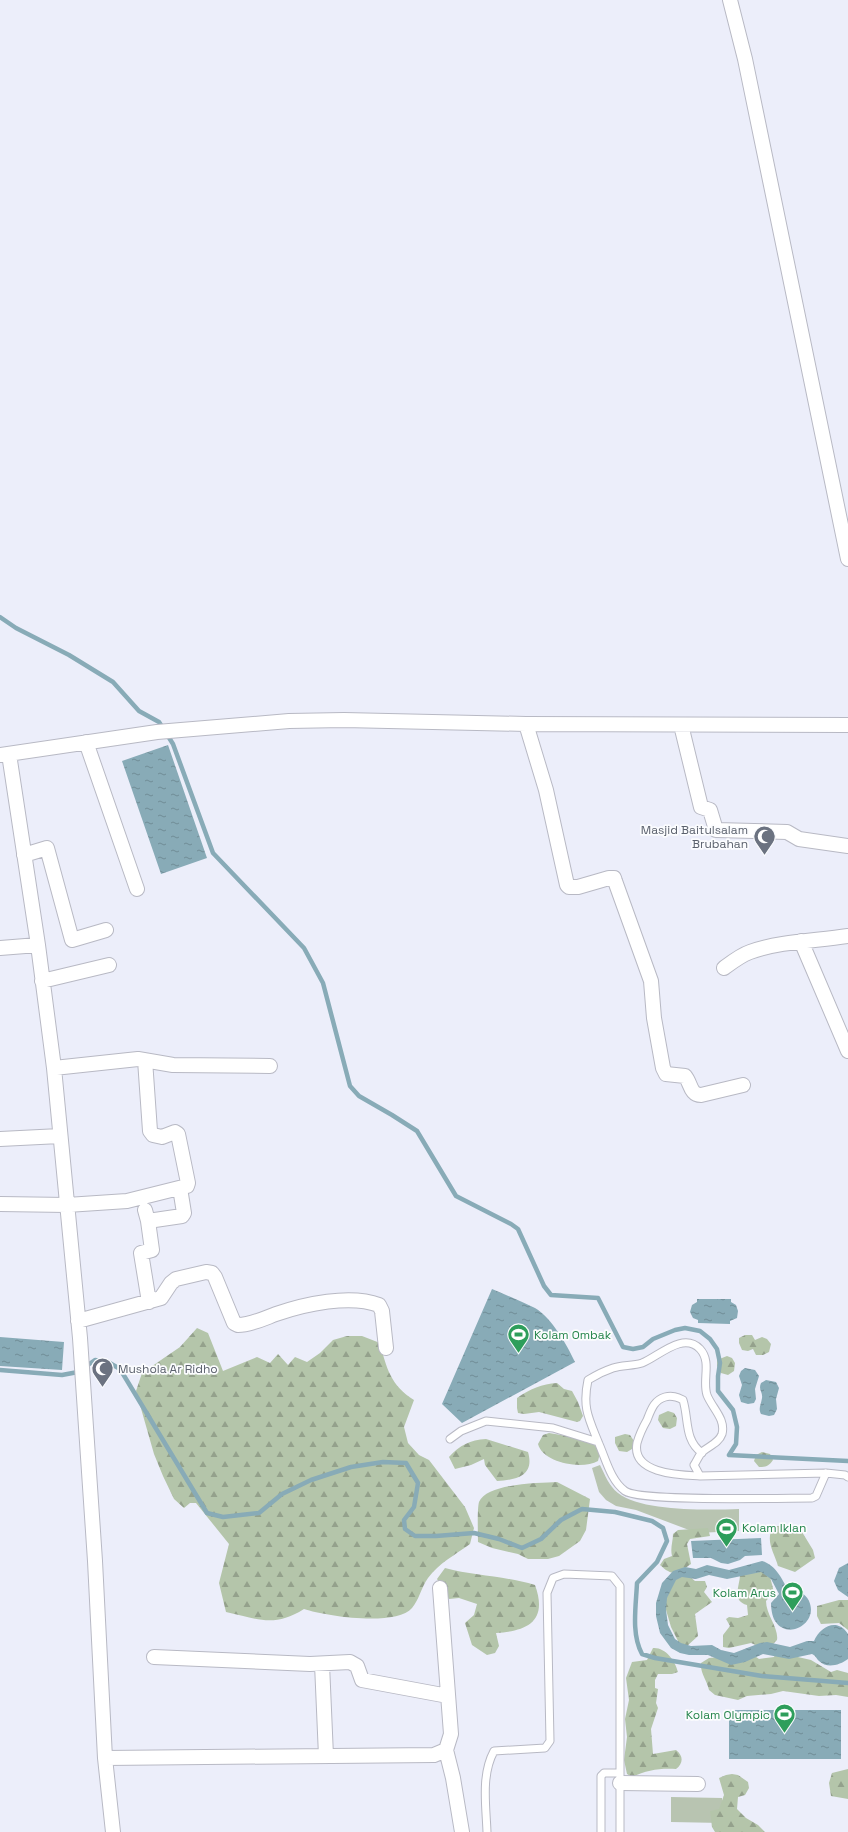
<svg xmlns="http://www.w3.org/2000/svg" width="848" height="1832" viewBox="0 0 848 1832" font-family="'Space Grotesk',sans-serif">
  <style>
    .grass { fill: #b8c4b1 }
    .forest { fill: url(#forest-firs) }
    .water { fill: url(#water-ripples) }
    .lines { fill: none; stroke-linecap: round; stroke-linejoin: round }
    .stream { stroke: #88abb7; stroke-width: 4.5 }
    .service-casing { stroke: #b8b9c4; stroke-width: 9 }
    .minor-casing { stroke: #b8b9c4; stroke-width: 16 }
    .service { stroke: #fff; stroke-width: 7 }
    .minor { stroke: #fff; stroke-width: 14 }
    .labels { text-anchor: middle; stroke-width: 3.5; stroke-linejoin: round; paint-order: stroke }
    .worship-label { font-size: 12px; fill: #5b616d; stroke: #fbfcfe; text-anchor: end }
    .leisure-label { font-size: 12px; fill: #27864d; stroke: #fbfcfe; text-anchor: start }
  </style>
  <defs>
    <pattern id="forest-firs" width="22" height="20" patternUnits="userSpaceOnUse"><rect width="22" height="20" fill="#b4c5aa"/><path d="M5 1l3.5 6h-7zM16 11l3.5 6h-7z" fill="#94a18c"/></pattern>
    <pattern id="water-ripples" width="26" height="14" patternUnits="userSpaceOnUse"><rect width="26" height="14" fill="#88abb7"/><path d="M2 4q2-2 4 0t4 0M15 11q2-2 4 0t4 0" fill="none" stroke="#708c96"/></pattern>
  </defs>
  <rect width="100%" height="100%" fill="#eceefa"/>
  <path class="grass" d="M600 1465C605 1475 609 1486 618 1493 642 1512 710 1510 739 1509V1531L697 1533 636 1510 616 1506 606 1500 599 1492 592 1468Z
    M671 1797 722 1798V1823L671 1822Z"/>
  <path class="forest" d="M197 1328 208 1333 223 1371 257 1357 270 1363 278 1354 288 1365 295 1357 307 1362 320 1353 333 1340 347 1336H362L380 1343C386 1367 391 1386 414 1400L404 1427 408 1443 419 1455 429 1460 465 1507 474 1528 470 1544C455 1555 439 1563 428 1578 421 1588 419 1600 412 1608 396 1627 325 1616 304 1609 274 1628 258 1619 226 1612L219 1583 229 1544 196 1503H190L184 1508 174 1499 163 1476 154 1454 136 1391 142 1373 180 1347Z
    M745 1335H752L755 1340 762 1337 767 1339 771 1344 769 1352 763 1355H756L753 1349 748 1351 742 1350 739 1343V1338Z
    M727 1356 732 1358 735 1363 734 1371 728 1375 721 1373 717 1366V1360Z
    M557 1383 564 1389 572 1391 578 1402 583 1416 580 1421 577 1422 539 1412 524 1414 518 1413 517 1408V1398C530 1389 542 1384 557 1383Z
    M668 1411 674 1413 677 1418 676 1426 670 1429 663 1428 658 1420 659 1415Z
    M549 1433 567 1436 593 1444 597 1447 600 1453 598 1461C582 1470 543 1463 538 1444L543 1435Z
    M625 1434 630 1435 634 1441 632 1449 627 1452 619 1451 615 1443V1437Z
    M486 1439 528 1452C535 1476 516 1480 497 1481L485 1465 484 1459 471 1465 455 1469 449 1457C460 1445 470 1440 486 1439Z
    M762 1452 770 1454 773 1460C769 1466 766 1467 759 1467L754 1461 756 1455Z
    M557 1482 590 1499 586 1530 580 1541 559 1556 548 1559H528L518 1554 492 1548 478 1542C478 1534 477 1509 479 1502 487 1483 540 1483 557 1482Z
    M784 1525 799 1527 813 1550 815 1558 795 1572 778 1566C774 1552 765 1541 773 1527Z
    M708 1528 710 1536 690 1539 687 1544 691 1564C684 1568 678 1577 668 1571 665 1570 663 1567 660 1565L664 1559 672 1556C670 1548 673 1542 673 1534L678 1530Z
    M445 1568C475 1576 506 1576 535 1585 548 1621 528 1631 496 1633L499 1646 495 1653 487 1655 472 1645 465 1623 474 1615 477 1604 459 1598 449 1599 437 1579Z
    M752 1569 769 1573 774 1592 766 1601C766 1615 779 1628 777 1640L772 1645 758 1646 751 1643 729 1648 723 1647V1635L730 1626 726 1619 729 1617 738 1618 748 1615 747 1605C731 1601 740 1585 740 1575Z
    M677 1576H689L695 1581H705L707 1587 704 1592 712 1602 695 1614 698 1636 686 1647 680 1645 671 1627 664 1603Z
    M839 1600H848V1630L839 1623 821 1624 817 1616V1606Z
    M653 1648C665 1647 675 1660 678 1672L672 1674H658L655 1680V1688L658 1689 656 1703 658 1708 651 1729 653 1754 676 1750C684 1756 683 1764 676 1769 660 1768 647 1770 632 1777L627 1774 624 1760 627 1737 625 1719 629 1700 626 1678 632 1662 647 1660Z
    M776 1652 811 1660 831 1672 837 1670 848 1673V1697L836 1695 819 1696 783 1691 771 1694 747 1696 738 1700 715 1695 709 1690C707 1680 700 1673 701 1663L709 1658 752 1654 759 1659 774 1657Z
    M848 1769V1799L831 1796 829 1783 832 1773Z
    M732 1774 738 1775 748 1782 749 1788 745 1795 738 1797 737 1809 746 1818 758 1825 765 1832H715L712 1827 710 1811 719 1809 724 1795 719 1778 726 1775Z"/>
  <path class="water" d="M168 745 207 858 161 874 122 761Z
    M492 1289C506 1295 521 1301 535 1308 552 1318 567 1345 575 1362L462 1423 442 1404Z
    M697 1299H731V1302L736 1305 738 1311 737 1318 730 1321V1324L698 1323V1320L693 1318 690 1312 692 1305 697 1302Z
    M0 1337 64 1342 62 1370 0 1366Z
    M745 1368 755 1370 759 1376 755 1389 756 1399 754 1403 748 1404 741 1402 739 1395 742 1385 739 1376 741 1371Z
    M766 1380 776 1382 779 1388 776 1399 777 1409 774 1415 769 1416 761 1414C758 1408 761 1405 762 1398 763 1392 758 1390 761 1383Z
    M761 1538 762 1555 745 1556 740 1560 728 1564 721 1563 711 1558H693L691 1541Z
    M762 1561C776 1565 782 1579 788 1590 797 1591 805 1592 809 1601 819 1623 788 1641 775 1621 772 1616 771 1608 771 1603L779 1594 771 1579 761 1572 727 1579 709 1575 696 1579 682 1577 676 1580 667 1598 666 1610 668 1625 675 1639 681 1643 691 1646 712 1645 721 1650 734 1653 760 1643 767 1642 790 1647 807 1641H814C820 1627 837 1617 848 1634V1659C840 1665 827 1669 819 1661 816 1658 816 1656 812 1654L789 1659 763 1654 745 1662 731 1665 708 1655H689L680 1653 671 1648 660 1633 656 1616V1603L662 1583 673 1571 685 1567 696 1569 707 1565 729 1570Z
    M848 1563V1597L838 1590 834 1581 839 1568Z
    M729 1710H841V1759H729Z"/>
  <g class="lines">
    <path class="stream" d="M0 617 16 628 69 655 113 682 139 711 159 722 173 744 213 853 304 948 323 983 350 1086 359 1096 392 1115 417 1131 456 1196 511 1224 518 1229 544 1286 551 1295 598 1298 623 1347 633 1349 643 1347 653 1339 675 1330 685 1328 700 1331 710 1339 717 1349 720 1363 718 1376V1391L733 1410 737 1427 736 1444 729 1455 848 1461
      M0 1370 62 1375 78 1372 95 1360 108 1362 120 1369 207 1513 223 1517 259 1513 282 1494 311 1480 351 1467 383 1462 406 1463 418 1483 414 1507 404 1520 405 1529 415 1536H436L474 1533 499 1539 522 1548 541 1539 561 1520 582 1509 615 1512 652 1521 663 1528 667 1541 657 1562 637 1583C636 1606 631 1634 642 1654L655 1658 762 1676 848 1683"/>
    <defs>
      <path id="service" d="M450 1439 461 1431 486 1421 553 1428 598 1442
        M826 1473 816 1496 812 1498C784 1498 640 1502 625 1491 611 1481 606 1460 599 1444 589 1419 582 1408 588 1380 596 1375 604 1371 613 1368 622 1365 633 1366 642 1363 658 1357 683 1331 700 1349 712 1362 702 1380 707 1395 712 1408 726 1419 722 1434 719 1443 709 1446 702 1452 699 1455 697 1461 694 1465L700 1476 826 1473 845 1475 848 1477
        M700 1476C680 1475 631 1474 637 1443 639 1436 643 1427 647 1420 651 1410 654 1400 665 1397 672 1395 677 1397 683 1400 689 1419 684 1440 702 1453
        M487 1832C486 1805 481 1775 494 1751L545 1748 550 1741 547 1593 553 1578 564 1574 612 1576 620 1586V1832
        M601 1832V1776L604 1773H619"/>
      <path id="minor" d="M730 0 745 59 848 559
        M526 724 546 790 567 885 569 887H578L609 878H614L615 881 651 981 654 1018 663 1068 666 1074 685 1076C691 1083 690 1095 701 1095L743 1085
        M681 725 701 807 710 810 716 830 787 832 799 839 848 846
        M86 742 137 889
        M9 754 38 945 54 1068 80 1338 95 1561 105 1758 113 1832
        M1 755 157 732 289 721 344 720 526 724 848 725
        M24 855 47 848 72 940 106 930
        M801 941 848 1051
        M0 948 38 945
        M724 968C732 962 741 955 750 952 781 941 816 941 848 936
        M42 981 109 965
        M54 1068 138 1059 173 1065 270 1066
        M0 1139 60 1136
        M0 1204 67 1205 127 1201 187 1186 188 1183 178 1134 175 1132 162 1137 153 1135 150 1131 145 1060
        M145 1210 148 1221
        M149 1302 141 1253 152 1250 148 1221 182 1216 184 1213 180 1188
        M78 1321 161 1298 171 1283 176 1279 206 1272 212 1273 215 1277 234 1323 238 1325C251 1325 265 1318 276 1314 305 1304 350 1294 379 1305L382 1311 386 1348
        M440 1588 451 1734 446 1750 453 1778 462 1832
        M154 1657 310 1664 350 1662 357 1666 362 1680 448 1696
        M322 1664 326 1756
        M105 1758 434 1755 446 1750
        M620 1783 698 1784"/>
    </defs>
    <use href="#service" class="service-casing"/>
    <use href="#minor" class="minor-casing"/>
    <use href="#service" class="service"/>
    <use href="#minor" class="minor"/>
  </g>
  <defs>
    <symbol id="mosque-pin" viewBox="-11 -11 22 30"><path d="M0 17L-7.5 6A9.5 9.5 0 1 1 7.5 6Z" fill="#6b7280" stroke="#fbfcfe"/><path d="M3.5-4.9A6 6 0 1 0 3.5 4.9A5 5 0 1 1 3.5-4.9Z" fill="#fff"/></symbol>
    <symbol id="stadium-pin" viewBox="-11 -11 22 30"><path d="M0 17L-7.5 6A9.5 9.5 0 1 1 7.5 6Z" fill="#2e9e5b" stroke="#fbfcfe"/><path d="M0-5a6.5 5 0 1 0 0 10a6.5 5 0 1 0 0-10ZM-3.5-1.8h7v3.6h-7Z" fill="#fff"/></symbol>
  </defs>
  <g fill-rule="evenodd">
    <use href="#mosque-pin" x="752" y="824" width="25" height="34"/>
    <use href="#stadium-pin" x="506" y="1322" width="25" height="34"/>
    <use href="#mosque-pin" x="90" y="1356" width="25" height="34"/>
    <use href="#stadium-pin" x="714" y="1516" width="25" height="34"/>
    <use href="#stadium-pin" x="780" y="1580" width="25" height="34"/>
    <use href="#stadium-pin" x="772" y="1702" width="25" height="34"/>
  </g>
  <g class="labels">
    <g class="worship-label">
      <text x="748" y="834">Masjid Baitulsalam<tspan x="748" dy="14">Brubahan</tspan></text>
      <text x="118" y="1373" text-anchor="start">Mushola Ar Ridho</text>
    </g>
    <g class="leisure-label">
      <text x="534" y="1339">Kolam Ombak</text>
      <text x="742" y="1532">Kolam Iklan</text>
      <text x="776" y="1597" text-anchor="end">Kolam Arus</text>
      <text x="770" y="1719" text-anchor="end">Kolam Olympic</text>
    </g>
  </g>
</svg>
